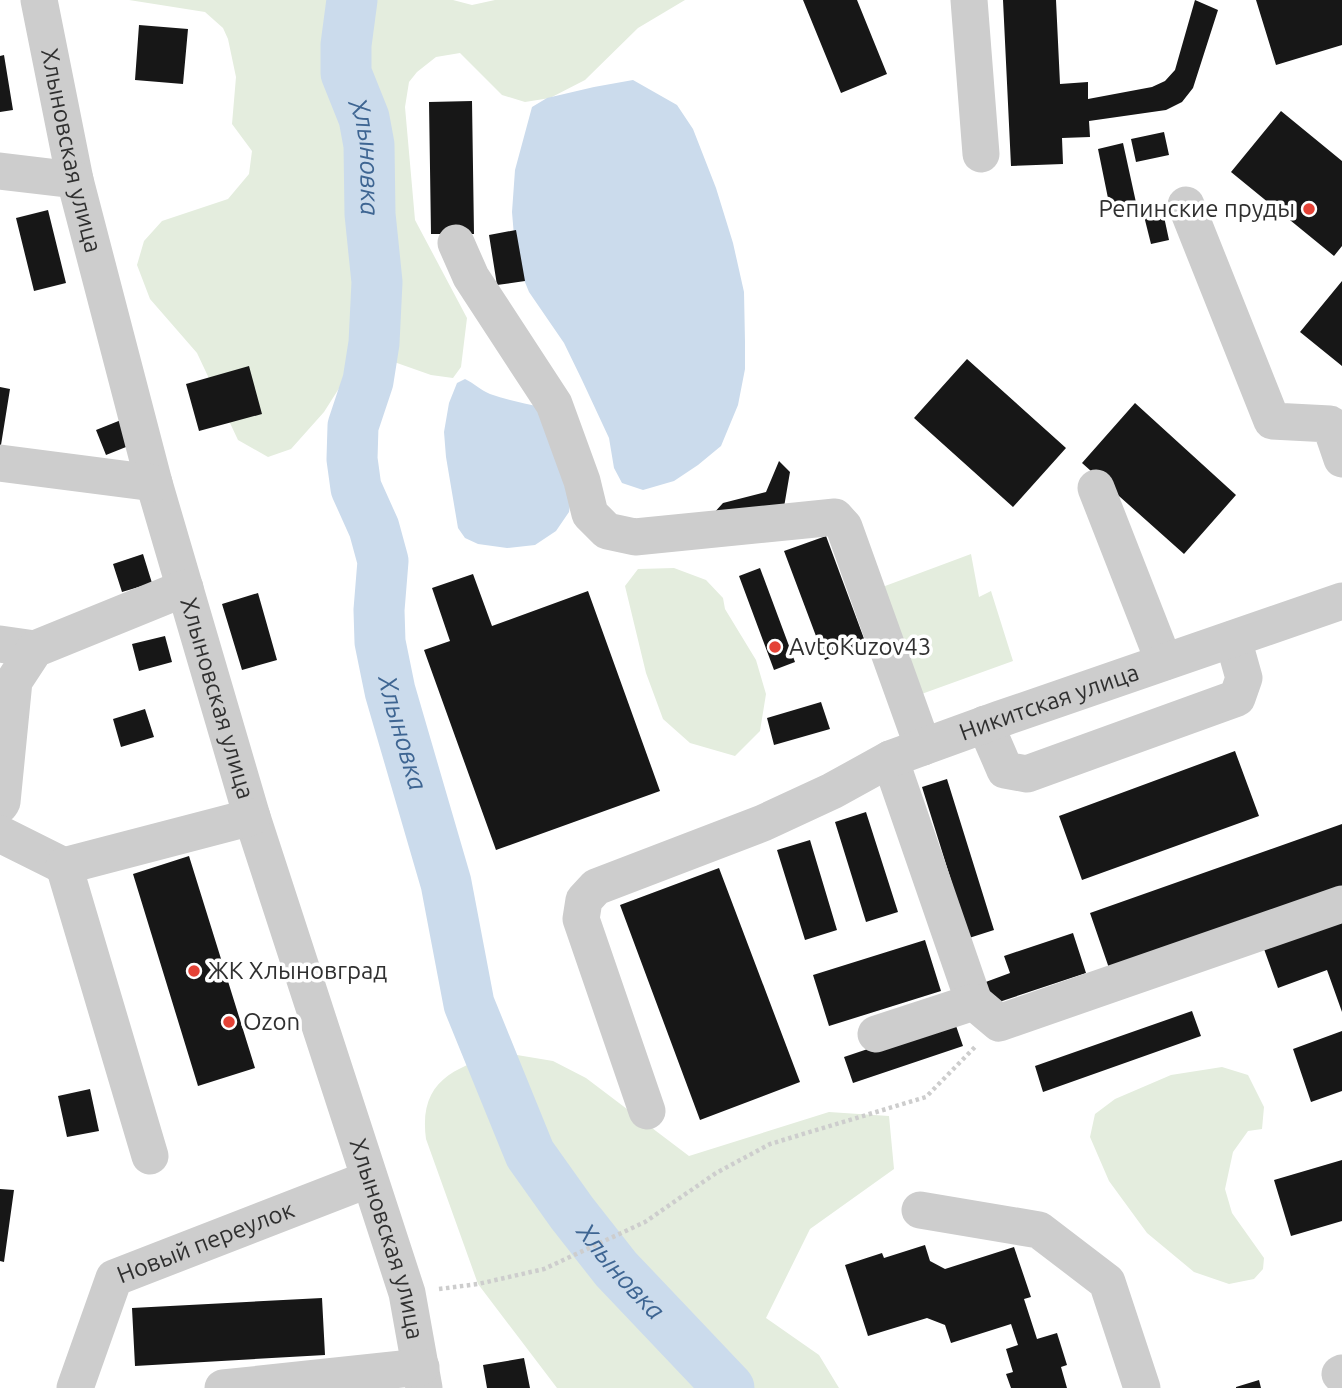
<svg xmlns="http://www.w3.org/2000/svg" width="1342" height="1388" viewBox="0 0 1342 1388" font-family="Ubuntu,sans-serif">
  <style>
    .green { fill: #e4edde }
    .water { fill: #cbdbec }
    .lines { fill: none; stroke-linecap: round; stroke-linejoin: round }
    .river { stroke: #cbdbec; stroke-width: 51 }
    .building { fill: #171717 }
    .path { stroke: #cdcdcd; stroke-width: 4.5; stroke-dasharray: 3.5 3.5; stroke-linecap: butt }
    .minor { stroke: #cdcdcd; stroke-width: 37 }
    .poi-dot { fill: #e44236; stroke: #fff; stroke-width: 2.5 }
    .labels { text-anchor: middle; stroke-width: 7; stroke-linejoin: round; paint-order: stroke }
    .street-label { font-size: 24px; fill: #303030; stroke: #fff }
    .poi-label { font-size: 24px; fill: #303030; stroke: #fff; text-anchor: start }
    .water-label { font-size: 26px; font-style: italic; fill: #3e6592; stroke: #fff }
  </style>
  <rect width="100%" height="100%" fill="#fff"/>
  <path class="green" d="M129 0H453L472 5 495 0H685L638 28 585 80 550 98 525 102 502 95 460 53 436 57 417 72 409 82 405 107 415 220 467 318 461 367 453 378 431 375 397 363 360 365 350 371 324 412 291 449 268 457 238 440 197 353 150 299 137 265 144 241 162 221 228 199 249 174 252 151 232 124 236 77 228 39 223 28 205 12Z
    M971 554 979 597 991 591 1013 661 916 696 877 589Z
    M674 568 706 580 723 598 725 609 756 660 766 694 760 731 735 756 690 743 663 719 646 673 625 586 638 569Z
    M505 1053 553 1061 586 1078 689 1156 829 1112 889 1116 894 1169 810 1229 766 1318 819 1355 839 1388H557L478 1284 426 1139C418 1080 456 1066 505 1053Z
    M1222 1067 1248 1075 1264 1107 1262 1129 1248 1131 1233 1152 1225 1189 1232 1213 1264 1258 1263 1269 1254 1279 1229 1284 1194 1272 1147 1233 1109 1181 1090 1137 1095 1114 1115 1099 1171 1075Z"/>
  <path class="water" d="M633 80 677 105 693 129 716 188 733 243 744 292 745 342V369L738 405 721 446 698 465 674 481 643 490 622 483 614 468 609 438 582 380 564 343 529 292 516 260 512 212 515 170 532 107 547 98 594 87Z
    M465 379C474 383 480 390 490 394 507 400 524 403 541 407L572 491 569 512 556 531 535 545 507 548 478 544 465 538 458 528 446 457 444 432 449 403 457 383Z"/>
  <g class="lines">
    <path class="river" id="s1" d="M352 0 346 45V73L364 118 369 145 370 214 377 282 374 343 368 381 353 426 352 459 356 488 374 528 383 561 379 610 380 642 390 691 446 883 469 1004 530 1154 572 1213 616 1269 729 1388"/>
  </g>
  <path class="building" d="M803 0H857L887 74 841 93Z
    M1003 0H1056L1060 84 1088 82V99L1152 87 1165 81 1175 70 1195 0 1218 10 1193 88 1182 102 1166 110 1089 121 1090 137 1062 138 1063 164 1011 166Z
    M1256 0H1342V45L1276 65Z
    M139 25 188 29 183 84 135 80Z
    M4 55 13 110 0 112V56Z
    M472 101 474 234H431L429 102Z
    M1281 111 1342 161V246L1334 256 1231 172Z
    M1164 132 1169 155 1136 162 1131 139Z
    M1123 143 1137 207 1111 213 1098 149Z
    M48 210 66 283 34 291 16 218Z
    M1163 212 1169 240 1151 244 1144 216Z
    M516 230 525 281 497 285 489 235Z
    M1342 281V366L1300 332Z
    M967 359 1066 448 1013 507 914 418Z
    M249 366 262 414 199 431 186 384Z
    M0 387 10 389 1 445H0Z
    M1135 403 1236 495 1184 554 1082 463Z
    M121 420 131 445 106 455 96 430Z
    M779 461 790 472 783 513 713 514 723 503 766 492Z
    M826 536 866 644 825 660 784 551Z
    M143 554 152 583 122 592 113 564Z
    M760 568 795 662 774 670 739 576Z
    M473 574 492 626 588 591 660 791 496 850 424 650 450 641 432 588Z
    M258 593 277 660 242 670 222 604Z
    M165 636 172 662 139 671 132 644Z
    M821 702 830 729 774 745 767 718Z
    M145 709 154 737 121 747 113 719Z
    M1235 751 1259 816 1082 880 1059 816Z
    M947 779 994 930 969 938 922 787Z
    M866 812 898 912 866 922 835 822Z
    M1342 824V889L1110 971 1090 913Z
    M810 840 837 930 805 940 777 850Z
    M189 856 255 1068 198 1086 133 874Z
    M719 868 800 1082 700 1120 620 905Z
    M1342 921V1012L1327 970 1278 988 1264 949Z
    M1073 933 1086 973 990 1005 983 983 1010 973 1004 956Z
    M925 940 941 991 829 1026 813 975Z
    M1192 1011 1201 1036 1043 1092 1035 1066Z
    M954 1020 963 1046 853 1083 844 1057Z
    M1342 1031V1091L1311 1102 1293 1049Z
    M90 1089 99 1131 67 1137 58 1096Z
    M1342 1160V1221L1291 1236 1274 1180Z
    M0 1189 14 1190 4 1262 0 1261Z
    M925 1245 930 1261 945 1269 1014 1247 1031 1297 1024 1299 1037 1339 1057 1333 1067 1365 1061 1367 1067 1388H1011L1006 1374 1013 1372 1006 1349 1018 1345 1011 1324 951 1343 945 1325 927 1318 868 1336 845 1265 882 1253 884 1258Z
    M322 1298 325 1355 135 1366 132 1308Z
    M524 1358 530 1388H487L483 1365Z
    M1259 1380 1261 1388H1236V1387Z"/>
  <g class="lines">
    <path class="path" d="M439 1289 478 1284 544 1269 645 1222 716 1173 770 1144 926 1097 976 1046"/>
    <g class="minor">
      <path id="s2" d="M39 0 75 180 154 483 252 817 407 1293 424 1388"/>
      <path d="M969 0 981 154"/>
      <path d="M0 171 75 180"/>
      <path d="M1186 205 1272 421 1330 424 1342 459"/>
      <path d="M456 243 471 277 554 404 582 481 590 514 607 531 635 537 835 517 844 527 923 747"/>
      <path d="M0 463 154 483"/>
      <path d="M1096 488 1164 662"/>
      <path d="M0 644 35 649"/>
      <path d="M985 724 1005 770 1027 774 1237 698 1244 678 1233 639"/>
      <path d="M890 759 974 1002"/>
      <path d="M0 805 2 802 14 681 35 649 185 588"/>
      <path d="M0 834 64 866"/>
      <path d="M876 1034 974 1002 999 1023 1342 904"/>
      <path id="s3" d="M647 1111 581 919 584 900 596 887 763 823 832 791 890 759 1000 719 1342 601"/>
      <path d="M150 1156 64 866 252 817"/>
      <path d="M920 1210 1039 1230 1107 1282 1142 1388"/>
      <path d="M1340 1374 1342 1373"/>
      <path id="s4" d="M75 1388 114 1278 369 1179"/>
      <path d="M223 1388 421 1367"/>
    </g>
  </g>
  <g class="poi-dot">
    <circle cx="1309" cy="209" r="7"/>
    <circle cx="775" cy="647" r="7"/>
    <circle cx="194" cy="971" r="7"/>
    <circle cx="229" cy="1022" r="7"/>
  </g>
  <g class="labels">
    <g class="street-label">
      <text dy="8" stroke="none"><textPath href="#s2" startOffset="154">Хлыновская улица</textPath></text>
      <text dy="8" stroke="none"><textPath href="#s2" startOffset="721">Хлыновская улица</textPath></text>
      <text dy="8" stroke="none"><textPath href="#s3" startOffset="730">Никитская улица</textPath></text>
      <text dy="8" stroke="none"><textPath href="#s2" startOffset="1288">Хлыновская улица</textPath></text>
      <text dy="8" stroke="none"><textPath href="#s4" startOffset="215">Новый переулок</textPath></text>
    </g>
    <g class="poi-label">
      <text x="1295" y="217" text-anchor="end">Репинские пруды</text>
      <text x="789" y="655">AvtoKuzov43</text>
      <text x="208" y="979">ЖК Хлыновград</text>
      <text x="243" y="1030">Ozon</text>
    </g>
    <g class="water-label">
      <text dy="9" stroke="none"><textPath href="#s1" startOffset="161">Хлыновка</textPath></text>
      <text dy="9" stroke="none"><textPath href="#s1" startOffset="749">Хлыновка</textPath></text>
      <text dy="9" stroke="none"><textPath href="#s1" startOffset="1339">Хлыновка</textPath></text>
    </g>
  </g>
</svg>
